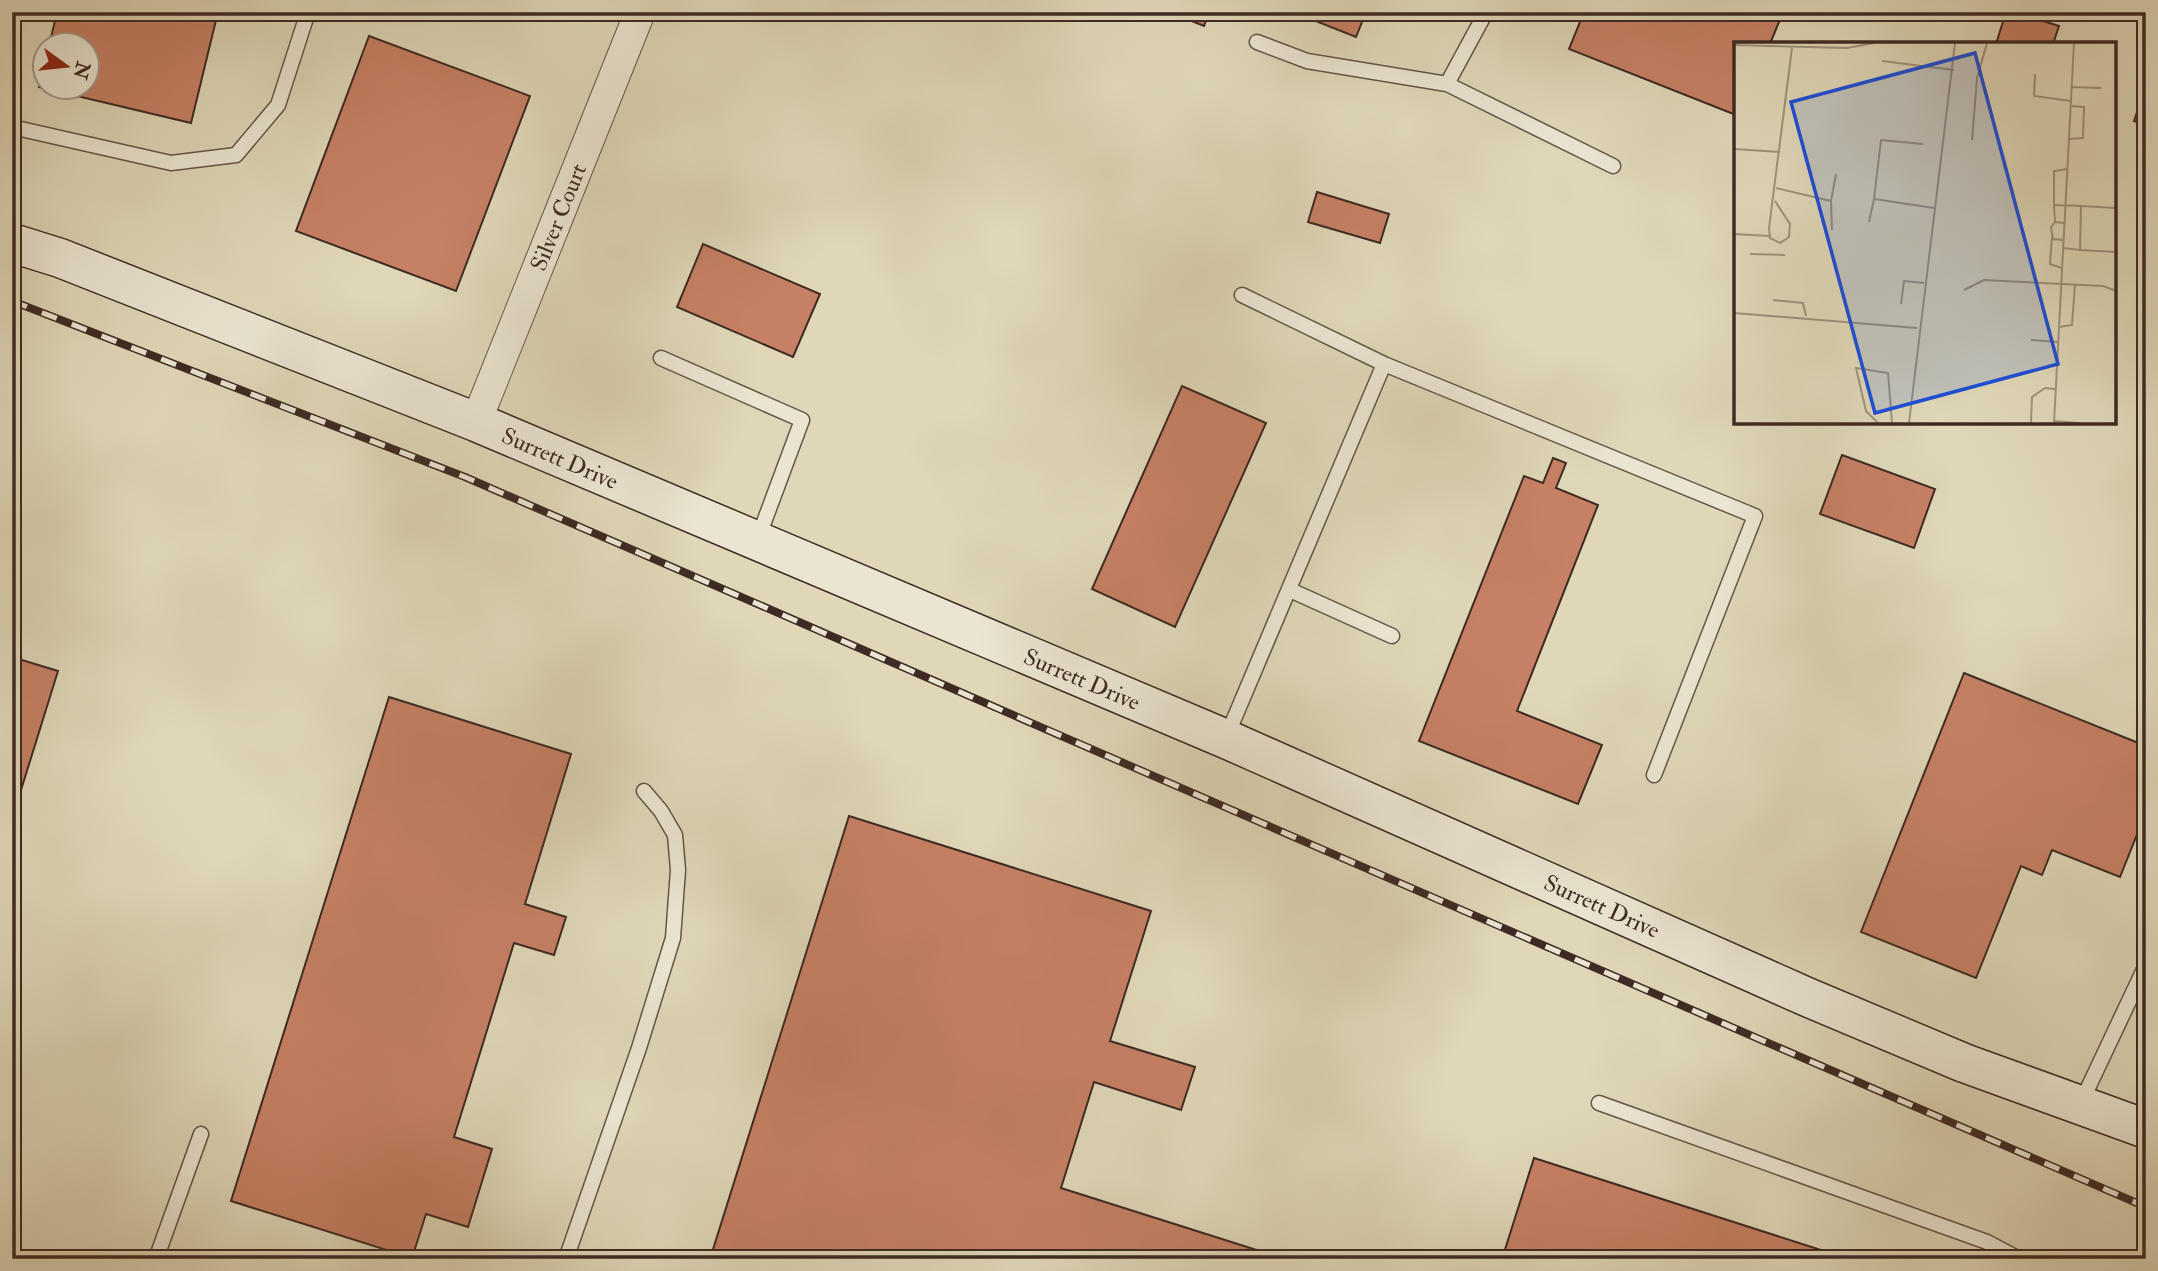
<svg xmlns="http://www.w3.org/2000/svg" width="2158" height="1271" viewBox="0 0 2158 1271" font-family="'IM FELL Double Pica',serif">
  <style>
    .building { fill: #c68065; stroke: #3e2a23; stroke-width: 2 }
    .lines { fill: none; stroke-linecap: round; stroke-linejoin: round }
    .lane-casing { stroke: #665548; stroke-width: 17 }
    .street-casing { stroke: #665548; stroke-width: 32 }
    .secondary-casing { stroke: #3e2a23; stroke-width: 41 }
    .lane { stroke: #eae5d1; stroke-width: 14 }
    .street { stroke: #eae5d1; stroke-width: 30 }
    .secondary { stroke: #eae5d1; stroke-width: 38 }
    .rail-casing { stroke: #3e2a23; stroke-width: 8 }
    .rail { stroke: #eae5d1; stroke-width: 5; stroke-dasharray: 16; stroke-linecap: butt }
    .labels { text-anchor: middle; stroke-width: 5; stroke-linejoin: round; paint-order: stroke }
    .street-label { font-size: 23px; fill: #3e2a23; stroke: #eae5d1 }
    .inset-road { fill: none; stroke: #9f927c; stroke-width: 2 }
    .view { fill: #1d4ed8; fill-opacity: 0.15; stroke: #1d4ed8; stroke-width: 3.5 }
    .inset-edge { fill: none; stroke: #3e2a23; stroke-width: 3.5 }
  </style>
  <rect width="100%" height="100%" fill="#dfd7b8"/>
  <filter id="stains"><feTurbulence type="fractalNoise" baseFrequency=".00286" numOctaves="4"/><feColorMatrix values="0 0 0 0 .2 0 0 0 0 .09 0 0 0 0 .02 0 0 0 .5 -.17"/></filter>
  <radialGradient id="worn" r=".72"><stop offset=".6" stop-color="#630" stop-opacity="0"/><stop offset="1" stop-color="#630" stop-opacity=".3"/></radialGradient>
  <path class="building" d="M57 12H218L191 123 39 87 46 60V88H88V46H49Z
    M1169 12H1209L1204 26Z
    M1293 12H1366L1356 37Z
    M1584 12H1783L1770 44H1736V115L1569 49Z
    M2006 12H2014L2059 26 2053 44H1996Z
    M369 36 530 96 456 291 296 231Z
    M2146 85V125L2134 121Z
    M1317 192 1389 214 1380 243 1308 222Z
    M703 244 820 294 793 357 677 307Z
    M1182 386 1266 423 1175 627 1092 589Z
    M1842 455 1935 489 1914 548 1820 514Z
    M1553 458 1566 463 1556 488 1598 505 1517 711 1602 745 1578 804 1419 741 1524 476 1543 483Z
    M12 657 58 671 12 819Z
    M1964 673 2146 746V812L2120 877 2052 850 2042 875 2021 866 1976 978 1861 932Z
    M389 697 571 754 525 904 566 917 554 955 514 943 454 1137 492 1149 468 1227 426 1214 412 1258 231 1201Z
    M849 816 1151 911 1110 1041 1195 1067 1181 1110 1094 1082 1061 1188 1285 1259H710Z
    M1534 1158 1849 1259H1502Z"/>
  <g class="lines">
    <defs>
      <path id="lane" d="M1486 12 1447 84 1613 166
        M1257 42 1307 61 1447 84
        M12 127 171 163 236 155 278 105 308 12
        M1242 295 1384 364
        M661 358 802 420 757 541
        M1290 590 1392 636
        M1226 738 1384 364 1755 516 1654 775
        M1599 1103 1987 1242 2019 1259
        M2080 1105 2146 965
        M156 1259 201 1134
        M566 1259 639 1048 673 938 678 870 675 835 661 811 644 791"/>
      <path id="street" d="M476 422 640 12"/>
      <path id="secondary" d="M12 243 60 258 476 422 1226 739 1807 997 1964 1063 2146 1129"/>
    </defs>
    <use href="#lane" class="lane-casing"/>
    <use href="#street" class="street-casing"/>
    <use href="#secondary" class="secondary-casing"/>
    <use href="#lane" class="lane"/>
    <use href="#street" class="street"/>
    <use href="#secondary" class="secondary"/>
    <defs>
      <path id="rail" d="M12 301 465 477 2146 1207"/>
    </defs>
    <use href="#rail" class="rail-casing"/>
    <use href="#rail" class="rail"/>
  </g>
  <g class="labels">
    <g class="street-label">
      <text transform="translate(558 217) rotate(-68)" y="8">Silver Court</text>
      <text transform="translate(560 458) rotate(23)" y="8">Surrett Drive</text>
      <text transform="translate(1082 679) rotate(23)" y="8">Surrett Drive</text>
      <text transform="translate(1602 906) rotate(24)" y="8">Surrett Drive</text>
    </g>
  </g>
  <g transform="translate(1734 42)">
    <rect width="382" height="382" fill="#dfd7b8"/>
    <path class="inset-road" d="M0 3 113 6 140 1M148 19 220 28M301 32 300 54 337 59M338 45 367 46M335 97 349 96 350 65 337 64M238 98 243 36 253 1M189 102 147 98 140 157 200 166M0 107 46 110M42 146 97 159 102 132M41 159 56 182 55 195 46 201 36 196 35 186 58 6M97 159 98 188M320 163V129L333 127M347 164 382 166M135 180 140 157M321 180 320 163 347 164 346 208 329 206M0 192 35 194M318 195 316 222 328 226M329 198 319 197 317 185 321 180 330 181M346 208 382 210M16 212 51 213M230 248 250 238 369 244 382 249M39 258 69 261 72 274M167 262 170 239 190 241M0 271 183 286M325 285 338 283 341 243M297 298 324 300M320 379 345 381M144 381 132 369 122 326 154 331 158 381M175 381 221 1M297 381 298 355 311 346 321 347M320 381 340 1"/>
    <path class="view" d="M241 11 324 322 141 371 57 60Z"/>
    <rect width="382" height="382" class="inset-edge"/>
  </g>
  <rect width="2158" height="1271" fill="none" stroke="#dfd7b8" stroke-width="42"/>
  <rect x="14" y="14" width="2130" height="1243" fill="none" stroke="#3e2a23" stroke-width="3.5"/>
  <rect x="21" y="21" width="2116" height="1229" fill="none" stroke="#3e2a23" stroke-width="2"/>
  <g transform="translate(66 66) rotate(105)"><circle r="33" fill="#eae5d1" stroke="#a59a8b" stroke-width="2"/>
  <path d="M0-5L12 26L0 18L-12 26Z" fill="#8f2418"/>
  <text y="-10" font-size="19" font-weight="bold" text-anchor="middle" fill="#3e2a23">N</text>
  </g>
  <rect width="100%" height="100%" filter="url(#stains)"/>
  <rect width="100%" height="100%" fill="url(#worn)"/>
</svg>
